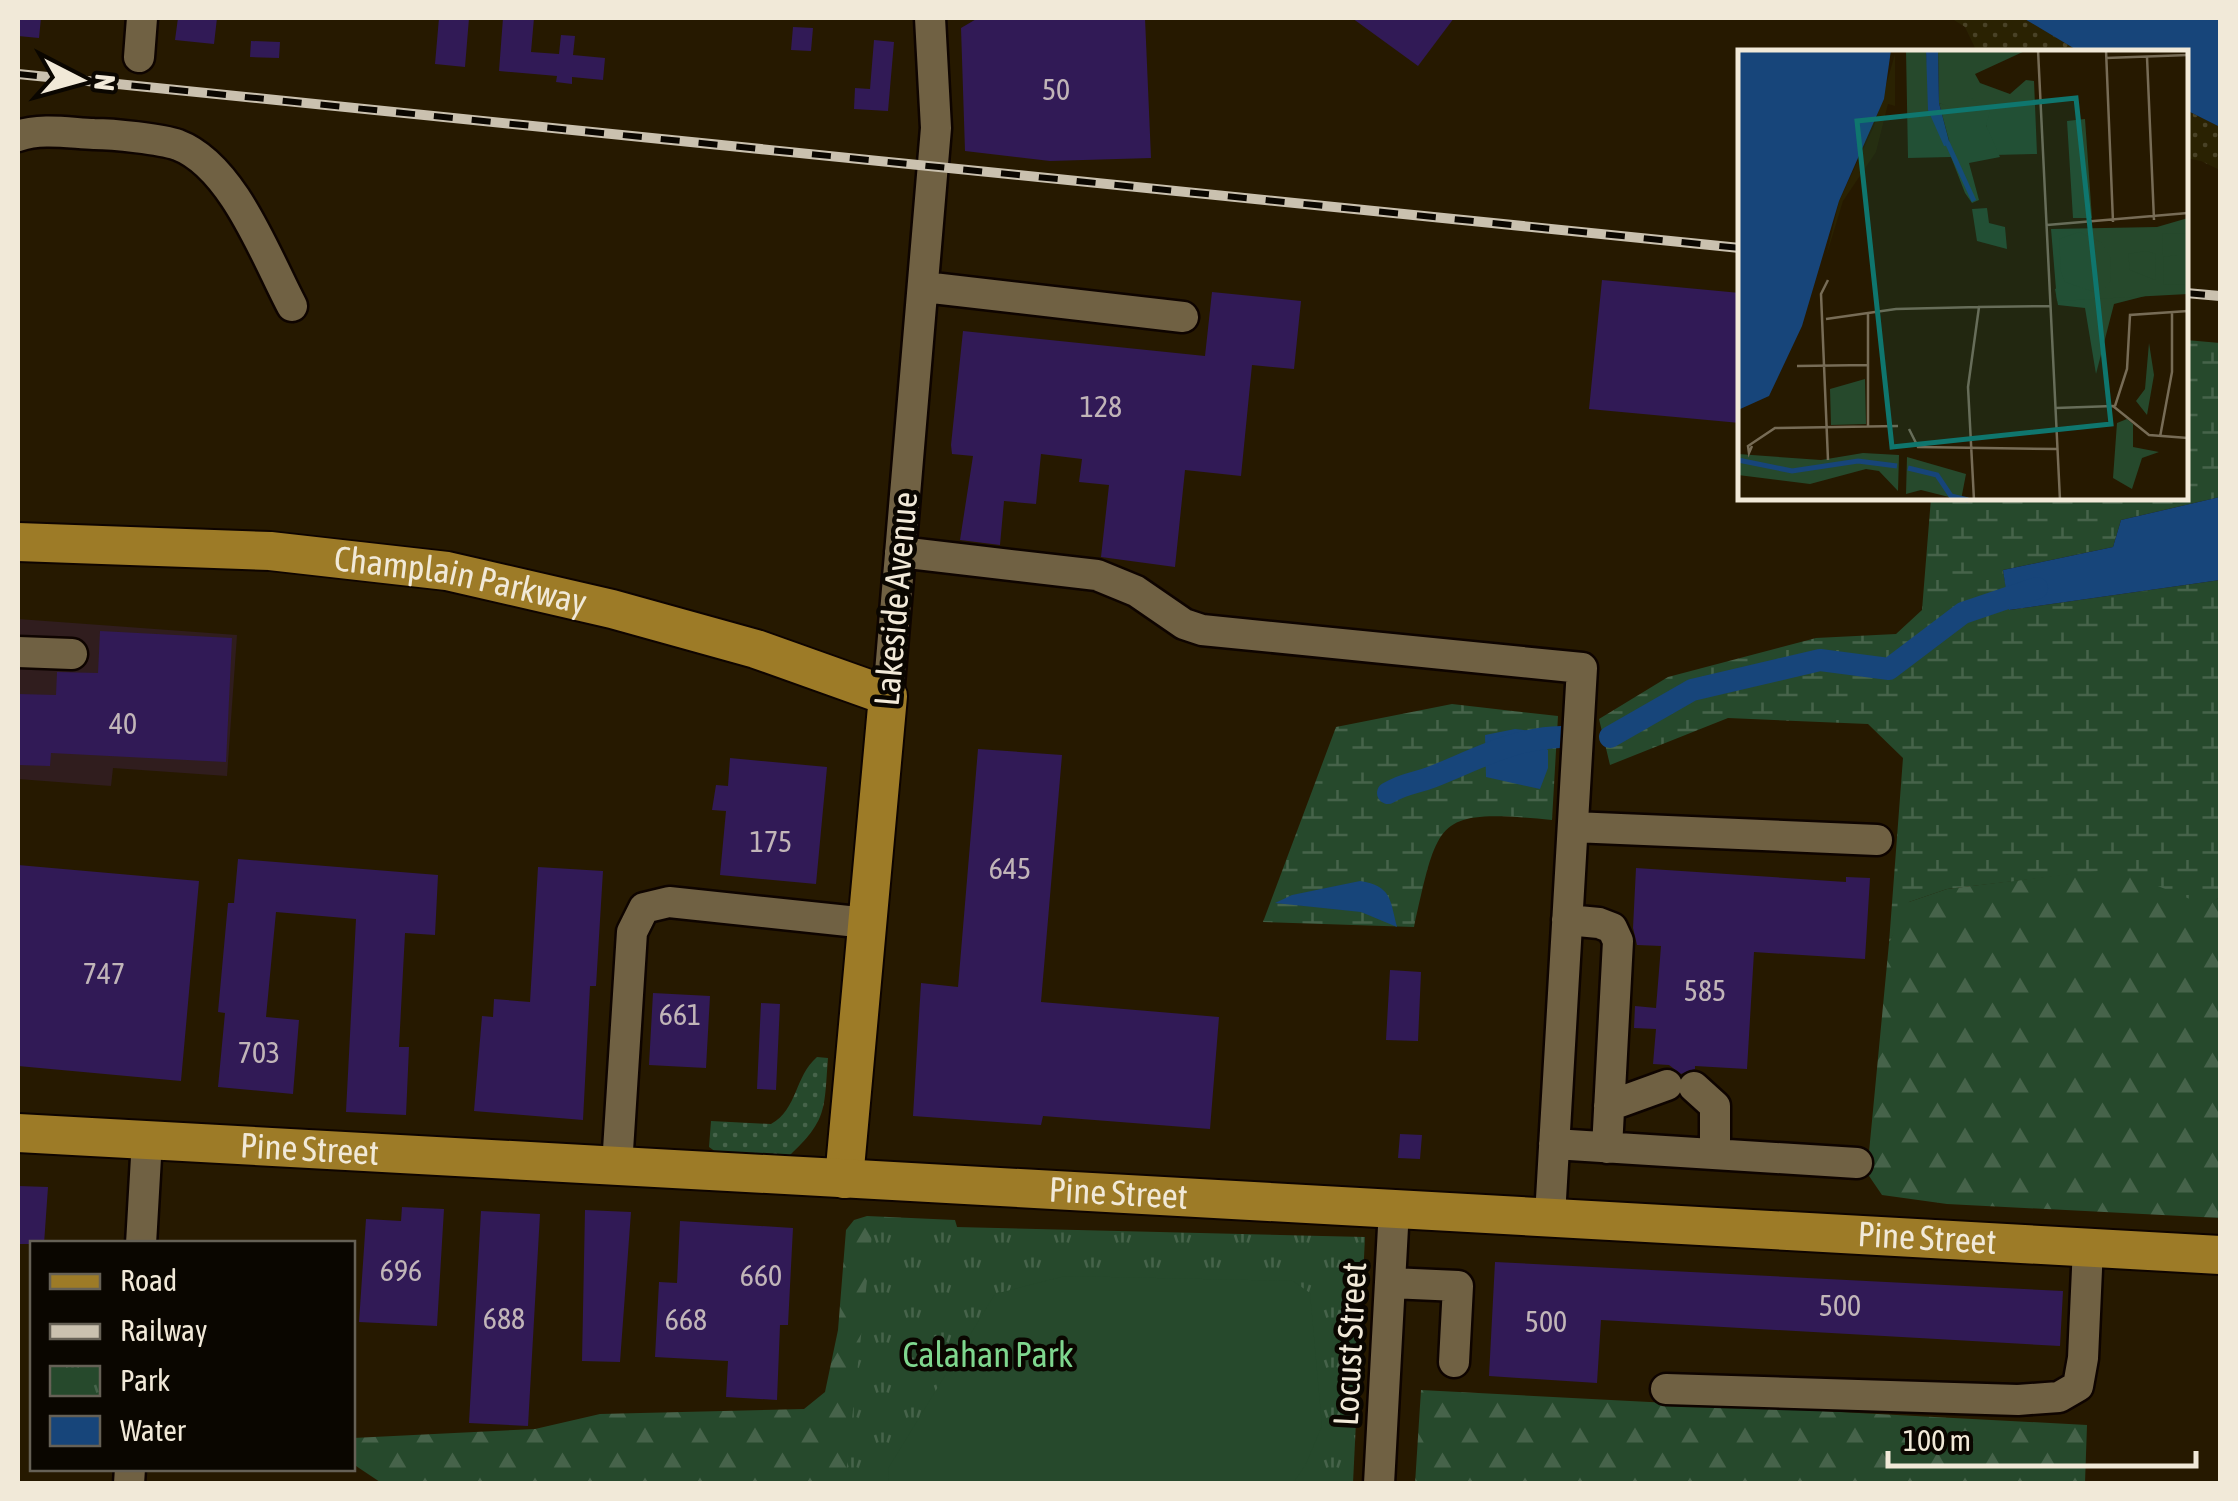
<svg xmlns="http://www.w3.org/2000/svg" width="2238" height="1501" viewBox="0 0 2238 1501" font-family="'Asap Condensed',sans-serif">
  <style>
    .industrial { fill: #301d1e }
    .grass { fill: url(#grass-dots) }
    .forest { fill: url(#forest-firs) }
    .wetland { fill: url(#wetland-marsh) }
    .sand { fill: url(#sand-dots) }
    .park { fill: url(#park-tufts) }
    .garden { fill: #26492c }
    .water { fill: #17457a }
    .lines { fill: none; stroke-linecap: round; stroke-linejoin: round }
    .canal { stroke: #17457a; stroke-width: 22 }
    .building { fill: #311a56 }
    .minor-casing { stroke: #0e0400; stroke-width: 35 }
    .major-casing { stroke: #0e0400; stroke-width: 42 }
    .minor { stroke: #706143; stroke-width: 30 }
    .major { stroke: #9d7b27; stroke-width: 38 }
    .rail-casing { stroke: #cac1af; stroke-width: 10 }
    .rail { stroke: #0a0600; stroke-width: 6; stroke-dasharray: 19; stroke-linecap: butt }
    .labels { text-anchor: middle; stroke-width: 9; stroke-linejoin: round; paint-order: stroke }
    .number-label { font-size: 30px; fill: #c1b5b8 }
    .street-label { font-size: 35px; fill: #f1e9d8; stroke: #0a0600 }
    .park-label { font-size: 35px; fill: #7fd78e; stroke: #0a0600 }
    .inset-river { fill: none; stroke: #17457a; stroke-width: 5 }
    .inset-road { fill: none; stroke: #776c56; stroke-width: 2.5 }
    .view { fill: #0f766e; fill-opacity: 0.15; stroke: #0f766e; stroke-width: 5 }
    .inset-edge { fill: none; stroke: #f1e9d8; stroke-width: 5 }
  </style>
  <defs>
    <pattern id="grass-dots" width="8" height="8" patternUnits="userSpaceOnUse" patternTransform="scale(2.5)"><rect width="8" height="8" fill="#26492c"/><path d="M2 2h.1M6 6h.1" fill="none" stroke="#46634a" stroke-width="1.8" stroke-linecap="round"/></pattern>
    <pattern id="forest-firs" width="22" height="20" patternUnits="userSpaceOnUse" patternTransform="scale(2.5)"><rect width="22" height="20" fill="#26492c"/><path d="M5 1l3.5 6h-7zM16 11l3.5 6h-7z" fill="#46634a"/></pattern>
    <pattern id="wetland-marsh" width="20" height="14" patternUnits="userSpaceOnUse" patternTransform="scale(2.5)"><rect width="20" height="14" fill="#26492c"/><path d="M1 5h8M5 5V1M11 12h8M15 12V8" fill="none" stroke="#46634a"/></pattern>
    <pattern id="sand-dots" width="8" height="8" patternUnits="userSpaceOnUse" patternTransform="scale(2.5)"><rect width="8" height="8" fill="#2a2202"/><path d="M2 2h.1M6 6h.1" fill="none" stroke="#494226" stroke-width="1.8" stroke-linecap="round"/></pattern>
    <pattern id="park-tufts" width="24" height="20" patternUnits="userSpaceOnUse" patternTransform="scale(2.5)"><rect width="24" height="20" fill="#26492c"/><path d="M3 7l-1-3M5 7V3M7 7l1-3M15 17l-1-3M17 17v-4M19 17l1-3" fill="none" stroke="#46634a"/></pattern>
  </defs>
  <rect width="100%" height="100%" fill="#261900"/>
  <path class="industrial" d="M18 619 237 635 227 776 113 768 111 786 18 779Z"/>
  <path class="grass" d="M817 1057 828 1058C824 1109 828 1120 789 1156L716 1152 709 1147 711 1121 771 1124C798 1109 794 1077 817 1057Z"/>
  <path class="forest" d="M2116 868 2207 905 2220 897V1218L1947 1204 1882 1195 1867 1173 1889 943 1906 903 1947 889Z
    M867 1216 955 1220 962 1244 848 1483 383 1484 353 1464V1438L535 1429 600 1414 804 1409 825 1392 838 1330 846 1230 854 1220Z
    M1421 1390 2087 1425 2085 1483 1415 1484Z"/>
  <path class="wetland" d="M2186 340 2220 343V497L2121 520 2113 547 2003 570 2010 610 2220 580V897L2207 906 2116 869 1947 889 1909 902 1889 943 1903 758 1868 724 1728 718 1610 765 1599 719 1668 677 1816 638 1896 634 1922 610 1931 498H2186Z
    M1452 704 1558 716 1552 820C1435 809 1439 817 1414 927L1263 922 1336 727Z"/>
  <path class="sand" d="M1951 18H2023L2080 52H1977L1965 27Z
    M2186 110 2220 127V170L2201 161 2186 158Z"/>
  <path class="park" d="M873 1225 1365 1237 1353 1483 845 1484Z"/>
  <path class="garden" d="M1065 1276 1293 1281 1310 1293 1322 1426 1305 1466 1293 1483H888L889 1467 995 1294Z"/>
  <path class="water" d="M2023 18H2220V127L2186 110V52H2080Z
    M2220 497V580L2009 610 2003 570 2113 547 2121 520Z
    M1515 729 1542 732 1541 744 1548 750V768L1540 789 1486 777 1485 735Z
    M1360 881C1392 886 1390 900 1397 927L1361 912 1275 903 1292 895Z"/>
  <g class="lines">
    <path class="canal" d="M1610 737 1692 690 1820 660 1889 669 1963 613 2037 588
      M1388 793C1407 782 1414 784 1432 777 1475 760 1514 738 1561 737"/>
  </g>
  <path class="building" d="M18 18H41L39 38 18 36Z
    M178 18H217L214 44 175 40Z
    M439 18H469L465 67 435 64Z
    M503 18H534L531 52 559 54 561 35 575 36 573 55 605 58 603 80 572 77V84L556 82 557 76 499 71Z
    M978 18H1145L1151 158 1050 161 965 151 961 28Z
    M1352 18H1454L1418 66Z
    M793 27 813 28 811 51 791 50Z
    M874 40 894 42 888 111 854 109 855 88 870 89Z
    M251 41 280 42 279 58 250 57Z
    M1602 280 1740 293V423L1589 409Z
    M1212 292 1301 301 1294 369 1252 365 1241 476 1185 470 1175 567 1101 557 1109 485 1079 482 1082 459 1041 454 1036 504 1004 501 1000 545 960 540 973 456 952 454 951 445 963 331 1205 356Z
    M100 631 232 638 226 762 51 753 50 766 18 765V694L56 695 57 672 98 673Z
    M978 749 1062 755 1041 1002 1219 1017 1210 1129 1043 1116 1041 1125 913 1116 921 983 958 987Z
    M730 758 827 767 816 884 720 875 726 811 712 810 716 785 728 786Z
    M238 859 438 875 435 935 405 933 399 1047H409L406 1115 346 1112 356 919 276 912 266 1017 299 1020 293 1094 218 1087 225 1013 218 1012 228 903H234Z
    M18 865 199 881 181 1081 18 1066Z
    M538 867 603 871 596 986H590L583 1120 474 1111 482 1016 493 1017 494 999 530 1002Z
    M1636 868 1846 882V877L1870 878 1865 959 1754 952 1747 1069 1695 1066V1069L1681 1074 1669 1065 1653 1064 1656 1029 1634 1028 1635 1006 1656 1008 1661 946 1637 945 1633 928Z
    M1390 970 1421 972 1418 1041 1386 1040Z
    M653 993 710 996 706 1068 649 1065Z
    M761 1003 780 1004 776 1090 757 1089Z
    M1400 1134 1422 1135 1420 1159 1398 1158Z
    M18 1186 48 1187 44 1244H18Z
    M402 1207 444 1209 437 1326 359 1322 366 1219 401 1221Z
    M585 1210 631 1212 620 1362 582 1361Z
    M481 1211 540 1214 528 1426 469 1423Z
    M680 1221 793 1228 788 1325H780L777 1400 726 1397 728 1361 655 1357 659 1282 677 1283Z
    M1495 1262 2063 1291 2060 1346 1601 1320 1597 1383 1489 1376Z"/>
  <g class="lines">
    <defs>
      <path id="minor" d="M139 57 142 18
        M18 136C41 128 69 133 94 134 113 134 161 139 178 145 233 166 266 257 292 306
        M924 287 1183 317
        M900 552 1097 575 1136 591 1184 624 1202 630 1582 668 1550 1216
        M18 652 72 654
        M888 696 936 128 930 18
        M1573 827 1877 840
        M1567 920 1599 923 1612 928 1618 941 1607 1148
        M1694 1087 1715 1106V1154
        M1609 1106 1667 1085
        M1554 1144 1857 1163
        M617 1166 632 932 644 908 669 902 867 923
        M141 1244 147 1140
        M1391 1283 1458 1286 1454 1362
        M1666 1389 2018 1400 2059 1397 2078 1386 2083 1358 2088 1247
        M129 1484 130 1468
        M1379 1484 1394 1209"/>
      <g id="major">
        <path id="s1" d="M18 542 270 551 447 571 612 609 756 649 888 696 844 1179"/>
        <path id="s2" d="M18 1133C752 1174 1486 1212 2220 1255"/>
      </g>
    </defs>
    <use href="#minor" class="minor-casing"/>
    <use href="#major" class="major-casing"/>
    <use href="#minor" class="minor"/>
    <use href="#major" class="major"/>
    <defs>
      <path id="rail" d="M18 74 1740 248
        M2186 293 2220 296"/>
    </defs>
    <use href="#rail" class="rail-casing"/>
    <use href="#rail" class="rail"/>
  </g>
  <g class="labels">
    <g class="number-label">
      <text x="1056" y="100">50</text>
      <text x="1101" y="417">128</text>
      <text x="123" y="734">40</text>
      <text x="771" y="852">175</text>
      <text x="1010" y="879">645</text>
      <text x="104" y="984">747</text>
      <text x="1705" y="1001">585</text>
      <text x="680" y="1025">661</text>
      <text x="259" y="1063">703</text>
      <text x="401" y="1281">696</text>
      <text x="761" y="1286">660</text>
      <text x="1840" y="1316">500</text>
      <text x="504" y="1329">688</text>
      <text x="686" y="1330">668</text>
      <text x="1546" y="1332">500</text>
    </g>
    <g class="street-label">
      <text dy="12" stroke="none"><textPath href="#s1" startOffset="445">Champlain Parkway</textPath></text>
      <text transform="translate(896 599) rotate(-85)" y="12">Lakeside Avenue</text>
      <text dy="12" stroke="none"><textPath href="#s2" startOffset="292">Pine Street</textPath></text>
      <text dy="12" stroke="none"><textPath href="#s2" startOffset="1102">Pine Street</textPath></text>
      <text dy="12" stroke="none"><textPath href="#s2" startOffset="1912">Pine Street</textPath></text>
      <text transform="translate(1350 1344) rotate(-87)" y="12">Locust Street</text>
    </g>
    <g class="park-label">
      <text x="988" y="1367">Calahan Park</text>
    </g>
  </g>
  <g transform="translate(1738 50)">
    <rect width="450" height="450" fill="#261900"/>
    <path d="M200 0H289L237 24 242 33 272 44 288 30 296 31 299 104 256 105 248 75 201 53ZM347 69 354 168H335L329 71ZM317 239 320 238 415 244 376 254 358 324 347 258 320 255ZM411 293 416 325 409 365 398 351 407 339ZM389 369 395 374V397L421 402 404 408 394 439 375 428 379 373ZM125 403 161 405 160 441 141 421 128 419 72 434 0 425V404L83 410ZM169 407 228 424 223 450 183 440 168 444Z" fill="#26492c"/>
    <path d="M168 0H188L192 56 212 94 201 53 219 59 230 46 252 61 248 75 262 107 231 113 241 150 234 153 227 143 213 107 170 108ZM249 158 251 173 267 177 269 199 239 191 234 159Z" fill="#26492c"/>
    <path d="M157 4V56L150 54 138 102 105 151 88 207 101 151 136 76Z" fill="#2a2202"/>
    <path d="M450 168V244L319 251 313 179 419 177ZM127 329 128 374 93 375 92 339Z" fill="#26492c"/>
    <path d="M341 182 363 192 373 208 372 232 362 244 327 232 323 222 321 189ZM450 183 447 234 426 235 425 207 439 205H425L424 184ZM408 201 418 204 417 230 392 220 390 204Z" fill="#26492c"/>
    <path d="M0 0H153L146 49 101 151 64 276 31 346 0 360ZM188 0H200L201 53 212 95 206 96 190 60Z" fill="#17457a"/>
    <path class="inset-river" d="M209 92 236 151M0 410 54 421 120 411 159 416M170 418 199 425 213 446 230 450"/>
    <path class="inset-road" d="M300 0 322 450M368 0 375 172M409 7 416 170M368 8 450 5M309 175 450 163M130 263V377M88 269 158 259 241 257M59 316 130 315M377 356 389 319 392 265 450 261M318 358 375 356 411 385 450 388M171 379 180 397 320 399M422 387 434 322V262M14 396 11 403 10 396 37 378 160 376M90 410 83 244 90 230M236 450 230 337 241 257 313 256"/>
    <path class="view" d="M338 48 373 374 154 397 119 71Z"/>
    <rect width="450" height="450" class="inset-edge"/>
  </g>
  <rect width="2238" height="1501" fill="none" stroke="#f1e9d8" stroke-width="40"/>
  <rect x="30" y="1241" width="325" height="230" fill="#0a0600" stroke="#666156" stroke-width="2.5"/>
  <rect x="50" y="1274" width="50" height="15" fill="#9d7b27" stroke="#666156" stroke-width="2.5"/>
  <text x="120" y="1291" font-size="30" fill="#f1e9d8">Road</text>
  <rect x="50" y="1324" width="50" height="15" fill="#cac1af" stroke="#666156" stroke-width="2.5"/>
  <text x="120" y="1341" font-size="30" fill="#f1e9d8">Railway</text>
  <rect x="50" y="1366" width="50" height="30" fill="url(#park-tufts)" stroke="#666156" stroke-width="2.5"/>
  <text x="120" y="1391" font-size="30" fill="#f1e9d8">Park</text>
  <rect x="50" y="1416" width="50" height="30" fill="#17457a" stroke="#666156" stroke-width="2.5"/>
  <text x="120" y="1441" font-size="30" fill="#f1e9d8">Water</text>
  <g transform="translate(80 80) rotate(96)" stroke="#0a0600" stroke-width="8" paint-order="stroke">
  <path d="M0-8L18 38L0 25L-18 38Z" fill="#f1e9d8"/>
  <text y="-15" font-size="28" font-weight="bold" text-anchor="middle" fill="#f1e9d8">N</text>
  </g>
  <path d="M1888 1451v15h308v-15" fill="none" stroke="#f1e9d8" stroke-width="5"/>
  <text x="1903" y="1451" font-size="30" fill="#f1e9d8" stroke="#0a0600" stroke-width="8" paint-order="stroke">100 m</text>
</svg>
